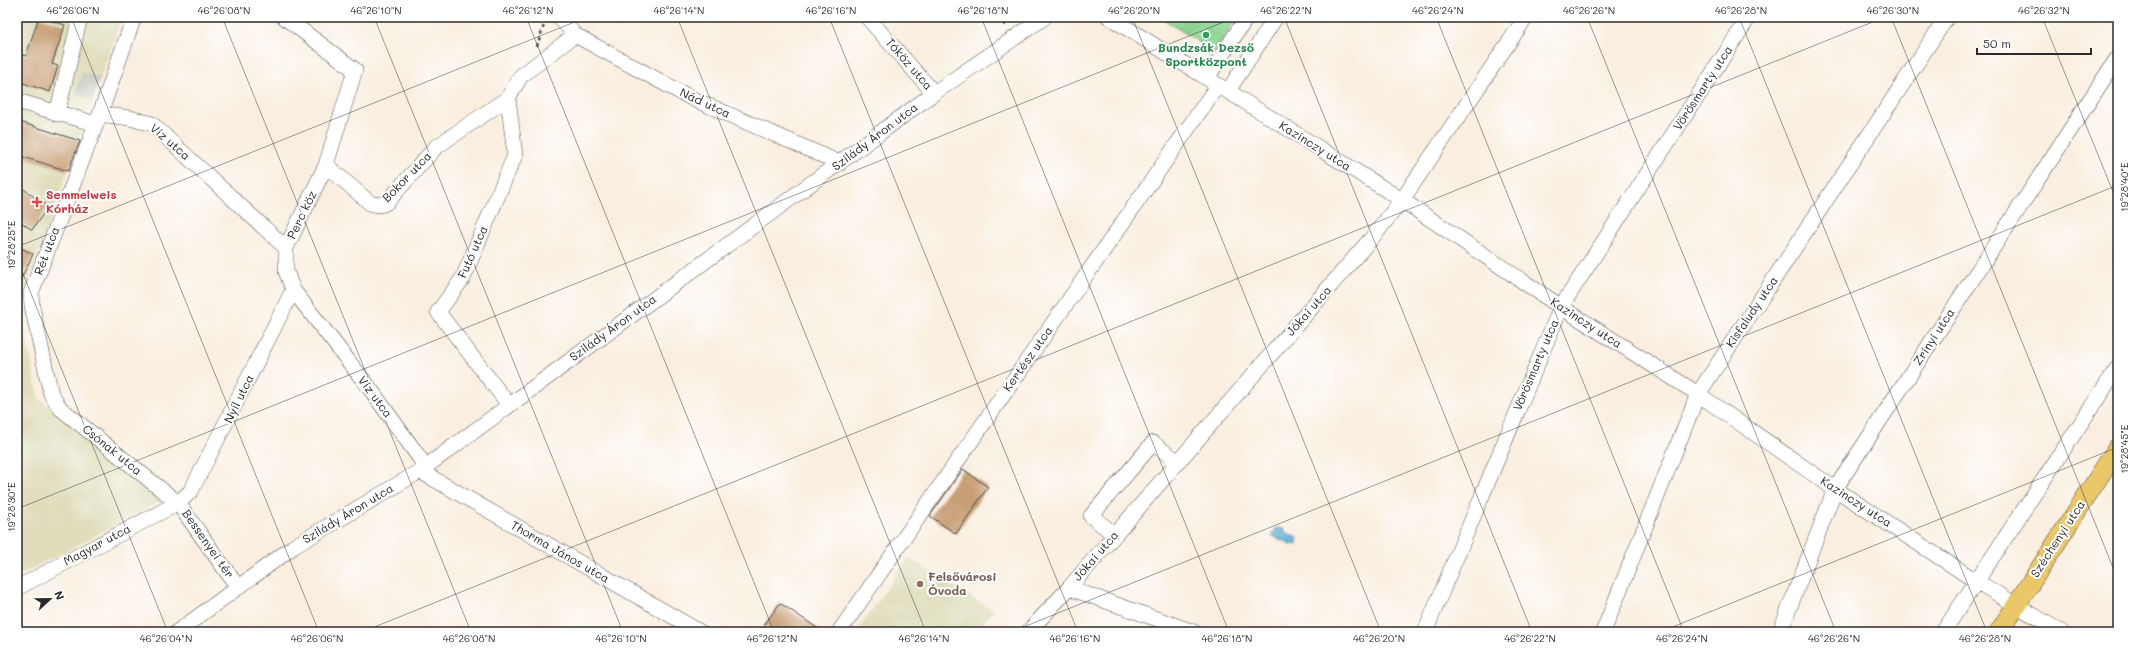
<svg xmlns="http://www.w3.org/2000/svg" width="2135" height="649" viewBox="0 0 2135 649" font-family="Mali,sans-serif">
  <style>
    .built { fill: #dfddbb }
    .industrial { fill: #c3c6b9 }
    .green { fill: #89d390; stroke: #5a7f5e }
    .water { fill: #58abd4; stroke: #426b80 }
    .building { fill: #c79e76 }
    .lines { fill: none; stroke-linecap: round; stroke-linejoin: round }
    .minor-casing { stroke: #4a4846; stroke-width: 16 }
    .major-casing { stroke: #4a4846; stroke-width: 20 }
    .path { stroke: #4a4846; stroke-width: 2.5; stroke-dasharray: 3 3; stroke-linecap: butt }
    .minor { stroke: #fff; stroke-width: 15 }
    .major { stroke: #eac769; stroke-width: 19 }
    .ticks { fill: none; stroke: #2b2b2b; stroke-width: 1; stroke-opacity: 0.45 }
    .leisure-dot { fill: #2e9e5b; stroke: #fff; stroke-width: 1.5 }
    .health-dot { fill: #e0444e; stroke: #fff; stroke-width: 1.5 }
    .education-dot { fill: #8d6e63; stroke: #fff; stroke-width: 1.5 }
    .labels { text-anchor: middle; stroke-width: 4; stroke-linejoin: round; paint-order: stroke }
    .leisure-label { font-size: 12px; font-weight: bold; fill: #27864d; stroke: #fff }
    .street-label { font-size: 12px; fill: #2b2b2b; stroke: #fff }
    .health-label { font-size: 12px; font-weight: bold; fill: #be3a42; stroke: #fff; text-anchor: start }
    .education-label { font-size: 12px; font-weight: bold; fill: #785e54; stroke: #fff; text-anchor: start }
    .neatline { fill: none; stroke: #2b2b2b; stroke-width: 1.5 }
    .ticks-label { font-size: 10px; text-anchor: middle; fill: #2b2b2b }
  </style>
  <rect width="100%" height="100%" fill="#fff"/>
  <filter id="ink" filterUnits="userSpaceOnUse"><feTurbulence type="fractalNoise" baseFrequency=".025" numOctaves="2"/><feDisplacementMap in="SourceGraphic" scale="8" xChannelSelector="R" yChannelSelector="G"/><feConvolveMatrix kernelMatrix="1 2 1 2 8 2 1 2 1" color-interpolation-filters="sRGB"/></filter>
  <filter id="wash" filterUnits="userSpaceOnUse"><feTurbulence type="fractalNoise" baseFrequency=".012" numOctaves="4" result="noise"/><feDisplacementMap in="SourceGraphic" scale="16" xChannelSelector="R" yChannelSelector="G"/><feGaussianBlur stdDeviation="0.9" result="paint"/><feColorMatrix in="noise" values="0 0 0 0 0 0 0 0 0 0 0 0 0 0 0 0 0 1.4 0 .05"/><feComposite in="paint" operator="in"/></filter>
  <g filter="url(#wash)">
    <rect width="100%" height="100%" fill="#f9eedf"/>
    <path class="built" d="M17 17H122L101 77 83 72 75 95 93 100 20 304 38 397 161 501 17 577Z
      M908 558 994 611 975 632H857Z"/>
    <path class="industrial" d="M82 72 101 77 93 100 75 95Z"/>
    <path class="green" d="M1160 17H1237L1214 52Z"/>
    <path class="water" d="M1276 528 1285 529V532L1298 537 1297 544 1289 545 1286 542 1272 536Z"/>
    <g id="blocks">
      <path class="building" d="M39 17 65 25 52 64 58 66 50 92 17 81V53L26 56Z
        M17 121 80 141 68 171 17 155Z
        M17 184 48 207 32 230 17 219Z
        M17 246 33 254 17 287Z
        M963 469 988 487 956 534 930 516Z
        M780 603 823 632H774L764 625Z"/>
    </g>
  </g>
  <g filter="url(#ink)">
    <use href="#blocks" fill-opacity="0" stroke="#4a4846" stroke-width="1"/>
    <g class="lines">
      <defs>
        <path id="minor" d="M134 17 100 114 31 293 32 306 51 394 60 408 178 503 237 586
          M284 17 355 70 326 165 370 203C377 205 381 206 387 202L436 147 508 98 521 76 575 35
          M559 17 575 35 691 98 840 163
          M867 17 934 93
          M1109 17 1402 200 1561 307 1698 394 1835 489 1976 581 2061 632
          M1207 78 1247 17
          M1228 91 1276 17
          M508 98 515 155 463 278 438 312 509 405
          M17 101 96 124
          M57 114 80 17
          M100 114 130 118 152 124 286 248
          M326 165 286 248V271L293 290 371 390 426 467
          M420 471 700 632
          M1115 535 1091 516 1153 443 1178 462
          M17 588 178 503 191 491 293 290
          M1069 588 1194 632
          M177 632 293 547 420 471 934 93 1045 17
          M839 632 1218 85
          M1028 632 1069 588 1376 233 1402 200 1526 17
          M1425 632 1561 307 1749 17
          M1603 632 1698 394 1947 17
          M1780 632 1835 489 2118 57
          M1943 632 2118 367"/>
        <path id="major" d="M1999 632 2118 447"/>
      </defs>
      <use href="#minor" class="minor-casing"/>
      <use href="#major" class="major-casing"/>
      <path class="path" d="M1003 17 1005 26
        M537 46 545 22"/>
      <use href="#minor" class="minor"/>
      <use href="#major" class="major"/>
    </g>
  </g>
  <path class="ticks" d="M71 17 319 632M222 17 471 632M374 17 623 632M526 17 774 632M677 17 926 632M829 17 1078 632M981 17 1229 632M1132 17 1381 632M1284 17 1532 632M1436 17 1684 632M1587 17 1836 632M1739 17 1987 632M1891 17 2118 580M2042 17 2118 204M17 247 587 17M17 259 168 632M17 509 1236 17M362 632 1885 17M1011 632 2118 185M1660 632 2118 447"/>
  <circle class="leisure-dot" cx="1206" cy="35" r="4"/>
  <path class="health-dot" d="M35 196h4v4h4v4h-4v4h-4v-4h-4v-4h4z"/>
  <circle class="education-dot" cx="920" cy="584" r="4"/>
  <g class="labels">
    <g class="leisure-label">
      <text x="1206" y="52">Bundzsák Dezső<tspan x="1206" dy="14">Sportközpont</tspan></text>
    </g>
    <g class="street-label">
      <text transform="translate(909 64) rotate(49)" y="4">Tóköz utca</text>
      <text transform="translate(1703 88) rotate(-57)" y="4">Vörösmarty utca</text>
      <text transform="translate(705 103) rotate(25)" y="4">Nád utca</text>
      <text transform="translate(875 137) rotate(-37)" y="4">Szilády Áron utca</text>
      <text transform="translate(170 142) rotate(41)" y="4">Víz utca</text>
      <text transform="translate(1315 146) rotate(32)" y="4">Kazinczy utca</text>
      <text transform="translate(407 177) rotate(-46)" y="4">Bokor utca</text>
      <text transform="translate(302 215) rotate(-64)" y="4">Perc köz</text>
      <text transform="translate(47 251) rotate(-69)" y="4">Rét utca</text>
      <text transform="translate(473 252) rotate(-66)" y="4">Futó utca</text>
      <text transform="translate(1309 311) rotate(-49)" y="4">Jókai utca</text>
      <text transform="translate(1752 312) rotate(-56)" y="4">Kisfaludy utca</text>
      <text transform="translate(1586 323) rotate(33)" y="4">Kazinczy utca</text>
      <text transform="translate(613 328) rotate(-36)" y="4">Szilády Áron utca</text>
      <text transform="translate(1934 337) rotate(-57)" y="4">Zrínyi utca</text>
      <text transform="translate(1028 359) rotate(-55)" y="4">Kertész utca</text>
      <text transform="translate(1536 365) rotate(-67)" y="4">Vörösmarty utca</text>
      <text transform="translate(375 397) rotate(53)" y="4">Víz utca</text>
      <text transform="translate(239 399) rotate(-64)" y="4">Nyíl utca</text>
      <text transform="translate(112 450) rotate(39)" y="4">Csónak utca</text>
      <text transform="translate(1856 502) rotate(33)" y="4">Kazinczy utca</text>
      <text transform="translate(348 514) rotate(-31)" y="4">Szilády Áron utca</text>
      <text transform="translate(2058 539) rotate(-57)" y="4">Széchenyi utca</text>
      <text transform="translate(208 544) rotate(55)" y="4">Bessenyei tér</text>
      <text transform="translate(97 545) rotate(-28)" y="4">Magyar utca</text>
      <text transform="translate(560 552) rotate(30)" y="4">Thorma János utca</text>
      <text transform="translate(1096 556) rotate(-49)" y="4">Jókai utca</text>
    </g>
    <g class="health-label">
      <text x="46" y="199">Semmelweis<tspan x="46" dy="14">Kórház</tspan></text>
    </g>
    <g class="education-label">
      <text x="928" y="581">Felsővárosi<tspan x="928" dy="14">Óvoda</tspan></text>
    </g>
  </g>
  <rect width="2135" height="649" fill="none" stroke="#fff" stroke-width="44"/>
  <g transform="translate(50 599) rotate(68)" stroke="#ffffff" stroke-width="3" paint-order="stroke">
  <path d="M0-3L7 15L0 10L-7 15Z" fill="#2b2b2b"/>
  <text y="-6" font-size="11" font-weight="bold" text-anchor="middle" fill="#2b2b2b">N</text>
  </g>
  <path d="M1977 48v6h114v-6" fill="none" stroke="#2b2b2b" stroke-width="2"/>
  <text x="1983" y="48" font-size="12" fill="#2b2b2b" stroke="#ffffff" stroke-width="3" paint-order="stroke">50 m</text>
  <rect x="22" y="22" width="2091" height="605" class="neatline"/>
  <g class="ticks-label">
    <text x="73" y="14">46°26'06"N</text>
    <text x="224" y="14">46°26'08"N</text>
    <text x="376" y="14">46°26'10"N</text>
    <text x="528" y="14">46°26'12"N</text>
    <text x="679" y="14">46°26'14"N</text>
    <text x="831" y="14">46°26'16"N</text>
    <text x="983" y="14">46°26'18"N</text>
    <text x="1134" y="14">46°26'20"N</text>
    <text x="1286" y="14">46°26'22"N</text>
    <text x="1438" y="14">46°26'24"N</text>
    <text x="1589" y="14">46°26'26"N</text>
    <text x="1741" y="14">46°26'28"N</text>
    <text x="1893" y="14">46°26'30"N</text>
    <text x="2044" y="14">46°26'32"N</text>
    <text transform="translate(2124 187) rotate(-90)" y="4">19°28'40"E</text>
    <text transform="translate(11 245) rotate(-90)" y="4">19°28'25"E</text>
    <text transform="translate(2124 449) rotate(-90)" y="4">19°28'45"E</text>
    <text transform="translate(11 507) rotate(-90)" y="4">19°28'30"E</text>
    <text x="166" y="642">46°26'04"N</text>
    <text x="317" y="642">46°26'06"N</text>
    <text x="469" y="642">46°26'08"N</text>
    <text x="621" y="642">46°26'10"N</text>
    <text x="772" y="642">46°26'12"N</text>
    <text x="924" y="642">46°26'14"N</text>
    <text x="1075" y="642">46°26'16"N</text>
    <text x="1227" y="642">46°26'18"N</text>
    <text x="1379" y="642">46°26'20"N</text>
    <text x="1530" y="642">46°26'22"N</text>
    <text x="1682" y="642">46°26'24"N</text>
    <text x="1834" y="642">46°26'26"N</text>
    <text x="1985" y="642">46°26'28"N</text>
  </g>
</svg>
